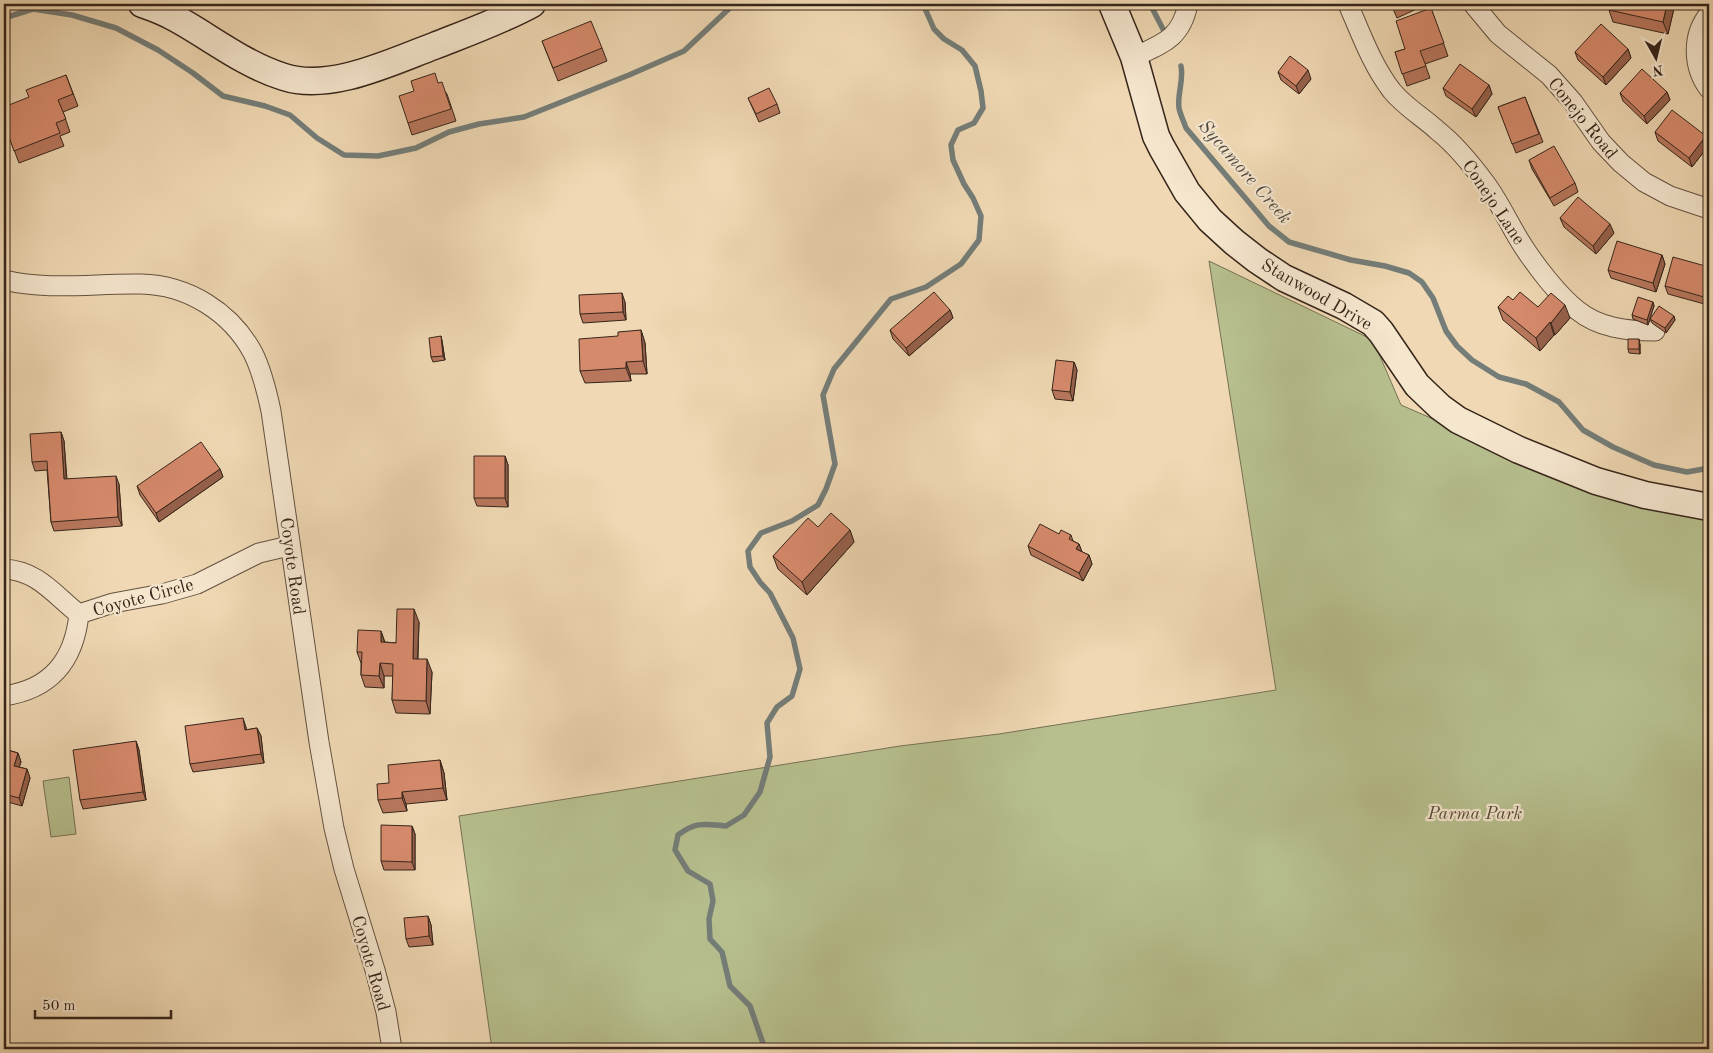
<svg xmlns="http://www.w3.org/2000/svg" width="1713" height="1053" viewBox="0 0 1713 1053" font-family="'Old Standard TT',serif">
  <style>
    .green { fill: #b7bf8e; stroke: #767254 }
    .lines { fill: none; stroke-linecap: round; stroke-linejoin: round }
    .stream { stroke: #747d78; stroke-width: 5.5 }
    .street-casing { stroke: #645240; stroke-width: 21 }
    .secondary-casing { stroke: #36251a; stroke-width: 29 }
    .street { stroke: #f5e6ce; stroke-width: 19 }
    .secondary { stroke: #f5e6ce; stroke-width: 26 }
    .wall { fill: #b8775d; stroke: #36251a }
    .shaded-wall { fill: #96614c; stroke: #36251a }
    .building { fill: #d68a6c; stroke: #36251a }
    .labels { text-anchor: middle; stroke-width: 4.5; stroke-linejoin: round; paint-order: stroke }
    .street-label { font-size: 18px; fill: #36251a; stroke: #f5e6ce }
    .park-label { font-size: 18px; font-style: italic; fill: #564c37; stroke: #f5e6ce }
    .water-label { font-size: 19px; font-style: italic; fill: #504a41; stroke: #f5e6ce }
  </style>
  <rect width="100%" height="100%" fill="#efd8b3"/>
  <filter id="stains"><feTurbulence type="fractalNoise" baseFrequency=".004" numOctaves="4"/><feColorMatrix values="0 0 0 0 .2 0 0 0 0 .09 0 0 0 0 .02 0 0 0 .5 -.17"/></filter>
  <radialGradient id="worn" r=".72"><stop offset=".6" stop-color="#630" stop-opacity="0"/><stop offset="1" stop-color="#630" stop-opacity=".3"/></radialGradient>
  <path class="green" d="M1209 261 1373 340 1401 405 1550 470 1709 512V1049H492L459 816 900 746 999 734 1276 690Z
    M69 777 76 834 51 837 43 781Z"/>
  <g class="lines">
    <path class="stream" d="M1150 4 1164 31
      M4 18 33 9 72 15 116 28 158 50 193 73 223 96 265 106 290 115 317 138 344 155 378 156 416 148 449 132 479 124 524 117 629 75 684 51 734 4
      M1181 66C1184 80 1177 94 1179 108 1180 114 1184 122 1186 128L1269 226 1289 242 1351 260 1385 266 1409 273 1422 282 1433 298 1446 331 1457 346 1472 360 1499 377 1526 384 1559 402 1583 430 1613 447 1654 465 1687 472 1709 468
      M765 1049 750 1006 730 986 722 952 710 939 709 919 713 901 710 884 688 871 675 850 678 835C696 821 705 824 726 826L744 815 760 792 770 757 767 723 777 707 792 696 800 669 793 638 770 593 760 582 750 567 748 551 761 533 792 521 818 505 826 489 835 464 823 395 834 369 891 299 926 287 961 264 979 240 981 216 973 198 964 184 953 160 951 145 958 130 974 123 983 108 981 91 975 66 962 50 944 39 934 29 923 4"/>
    <defs>
      <path id="street" d="M1348 4C1361 34 1372 65 1392 91 1405 107 1423 117 1438 131 1457 146 1472 165 1486 184 1500 203 1510 226 1523 246 1536 266 1558 295 1577 310 1599 328 1627 331 1655 331
        M1473 4 1498 34 1549 75 1573 102 1601 142 1621 163 1644 182 1670 196 1709 209
        M1709 14C1691 36 1693 68 1709 89
        M1134 57C1164 43 1181 38 1188 4
        M4 280C49 291 95 283 141 284 188 285 231 312 253 353 262 371 267 392 271 411L319 742 334 828 344 869 375 970 386 1012 392 1049
        M4 569C39 571 54 595 79 614 74 661 51 689 4 696
        M79 614 113 603 162 594 197 584 259 553 289 546"/>
      <path id="secondary" d="M142 4C154 8 166 13 177 19 213 39 245 65 284 77 330 92 391 62 434 46 467 33 501 21 532 4
        M1112 4 1134 57 1156 136 1162 148 1187 192 1210 220 1234 242 1257 260 1284 278 1344 306 1373 323 1381 332 1417 385 1440 407 1458 420 1519 450 1596 481 1645 495 1709 507"/>
    </defs>
    <use href="#street" class="street-casing"/>
    <use href="#secondary" class="secondary-casing"/>
    <use href="#street" class="street"/>
    <use href="#secondary" class="secondary"/>
  </g>
  <path class="wall" d="M1391 4H1420L1421 7 1397 18Z
    M1610 4H1675L1668 34 1613 22 1609 10Z
    M1431 8 1448 56 1425 64 1430 78 1407 86 1395 52 1405 49Z
    M542 41 602 48 607 61 558 81Z
    M1628 49 1631 58 1606 85 1578 60 1575 52Z
    M1278 72 1311 79 1299 94 1281 80Z
    M66 75 78 106 63 112 70 132 60 136 64 146 19 163 4 123 29 97Z
    M438 83 447 94 456 121 412 135 408 123Z
    M1489 85 1492 94 1476 117 1446 96 1443 88Z
    M1667 92 1670 100 1647 124 1623 101 1620 93Z
    M1525 97 1543 142 1516 153 1498 107Z
    M748 98 777 104 780 113 759 122Z
    M1655 132 1706 136 1709 145 1692 167 1658 141Z
    M1529 160 1575 183 1578 192 1554 206 1532 169Z
    M1560 218 1614 233 1596 254 1564 227Z
    M1662 255 1665 264 1656 292 1611 278 1608 270Z
    M1709 267 1708 305 1668 294 1665 286Z
    M1513 300 1538 307 1570 318 1555 335H1554L1540 351 1503 320 1498 307Z
    M625 302 626 320 583 323 580 314Z
    M1653 302 1654 306 1650 318 1674 316 1675 320 1666 333 1652 323 1650 319 1648 325 1633 319 1632 315Z
    M950 310 953 318 909 356 893 339 890 330Z
    M641 330 645 343 647 374H630L631 381 585 383 580 371 618 336Z
    M441 336 442 341 445 360 433 362 431 357Z
    M1640 344V354L1629 353 1628 349Z
    M1074 362 1077 370 1073 401 1055 399 1052 390Z
    M61 432 64 441 67 479 119 484 122 526 54 531 51 522 47 470 35 471 32 462Z
    M505 456 508 465V507L477 506 474 498Z
    M220 469 223 477 159 522 140 495 137 486Z
    M818 527 850 530 854 542 807 595 778 569 773 556Z
    M1059 534 1071 535 1073 541 1079 544 1082 552 1089 555 1092 564 1083 581 1031 555 1028 546Z
    M419 622 418 659 432 672 430 714 396 713 392 700 393 676H384V688L365 687 361 675V663L357 652 381 631 385 642 396 643Z
    M246 727V730L257 728 261 736 264 763 193 772 190 764Z
    M136 741 139 750 146 800 83 809 80 800Z
    M4 749 18 753 21 762 19 767 27 769 30 778 22 806 4 801Z
    M440 760 444 773 447 800 406 804 407 811 383 813 378 800 389 783Z
    M412 826 415 834V870H384L381 861Z
    M428 916 431 925 433 945 409 947 406 939Z"/>
  <path class="shaded-wall" d="M1667 4H1675L1668 34 1663 22Z
    M1628 49 1631 58 1606 85 1603 77Z
    M1308 70 1311 79 1299 94 1296 86Z
    M1489 85 1492 94 1476 117 1472 109Z
    M1667 92 1670 100 1647 124 1644 116Z
    M1706 136 1709 145 1692 167 1689 158Z
    M1610 224 1614 233 1596 254 1593 246Z
    M1662 255 1665 264 1656 292 1653 283Z
    M1709 280V300L1708 305 1704 297Z
    M622 293 625 302 626 320 623 312Z
    M1653 302 1654 306 1648 325 1647 320Z
    M1565 305 1570 318 1555 335 1551 323Z
    M950 310 953 318 909 356 906 348Z
    M1674 316 1675 320 1666 333 1665 328Z
    M1550 322 1554 335 1540 351 1536 338Z
    M641 330 645 343 647 374 643 361Z
    M441 336 442 341 445 360 443 356Z
    M1639 339 1640 344V354L1639 349Z
    M626 362 630 374 631 381 626 368Z
    M1074 362 1077 370 1073 401 1070 392Z
    M61 432 64 441 67 488 64 479Z
    M505 456 508 465V507L505 498Z
    M220 469 223 477 159 522 156 513Z
    M116 476 119 484 122 526 118 517Z
    M850 530 854 542 807 595 802 582Z
    M1079 544 1082 552 1076 549Z
    M1089 555 1092 564 1083 581 1079 573Z
    M414 609 419 622 417 671 413 659Z
    M381 631 385 644 381 642Z
    M427 659 432 672 430 714 426 701Z
    M380 663 384 676V688L379 676Z
    M243 718 246 727 248 738 245 730Z
    M257 728 261 736 264 763 261 754Z
    M136 741 139 750 146 800 143 792Z
    M18 753 21 762 17 774 14 766Z
    M440 760 444 773 447 800 443 788Z
    M27 769 30 778 22 806 19 798Z
    M402 792 406 804 407 811 402 798Z
    M412 826 415 834V870L412 862Z
    M428 916 431 925 433 945 429 936Z"/>
  <path class="building" d="M1391 4H1407L1394 9Z
    M1610 4H1667L1663 22 1609 10Z
    M1431 8 1444 43 1420 51 1426 66 1402 74 1395 52 1405 49 1396 21Z
    M591 21 602 48 553 68 542 41Z
    M1601 24 1628 49 1603 77 1575 52Z
    M1290 56 1308 70 1296 86 1278 72Z
    M1460 64 1489 85 1472 109 1443 88Z
    M1642 69 1667 92 1644 116 1620 93Z
    M435 73 438 83 442 82 451 109 408 123 399 96 414 91 411 81Z
    M66 75 73 94 58 100 66 119 56 123 60 133 14 151 4 123V107L29 97 26 90Z
    M769 88 777 104 756 114 748 98Z
    M1525 97 1539 134 1512 144 1498 107Z
    M1672 110 1706 136 1689 158 1655 132Z
    M1554 146 1575 183 1550 198 1529 160Z
    M1578 197 1610 224 1593 246 1560 218Z
    M1617 241 1662 255 1653 283 1608 270Z
    M1673 257 1709 267V280L1704 297 1665 286Z
    M934 292 950 310 906 348 890 330Z
    M1520 292 1538 307 1551 293 1565 305 1551 323 1550 322 1536 338 1498 307 1508 296 1513 300Z
    M622 293 623 312 580 314 579 295Z
    M1638 297 1653 302 1647 320 1632 315Z
    M1659 306 1674 316 1665 328 1650 319Z
    M641 330 643 361 626 362V368L580 371 579 339 618 336V332Z
    M441 336 443 356 431 357 429 338Z
    M1628 339H1639V349H1628Z
    M1056 360 1074 362 1070 392 1052 390Z
    M61 432 64 479 116 476 118 517 51 522 47 461 32 462 30 434Z
    M201 442 220 469 156 513 137 486Z
    M474 456H505V498H474Z
    M831 513 850 530 802 582 773 556 808 518 818 527Z
    M1040 524 1059 534 1061 530 1071 535 1069 539 1079 544 1076 549 1089 555 1079 573 1028 546Z
    M397 609H414L413 659H427L426 701 392 700 393 664 380 663 379 676 361 675 362 652H357L358 630 381 631V642L396 643Z
    M243 718 245 730 257 728 261 754 190 764 185 726Z
    M136 741 143 792 80 800 73 750Z
    M4 749 18 753 14 766 27 769 19 798 4 794Z
    M440 760 443 788 402 792V798L378 800 377 784 389 783 388 765Z
    M381 825 412 826V862L381 861Z
    M428 916 429 936 406 939 404 918Z"/>
  <g class="labels">
    <g class="street-label">
      <text transform="translate(1583 118) rotate(51)" y="6">Conejo Road</text>
      <text transform="translate(1494 202) rotate(56)" y="6">Conejo Lane</text>
      <text transform="translate(1317 294) rotate(30)" y="6">Stanwood Drive</text>
      <text transform="translate(293 566) rotate(82)" y="6">Coyote Road</text>
      <text transform="translate(143 597) rotate(-15)" y="6">Coyote Circle</text>
      <text transform="translate(371 963) rotate(74)" y="6">Coyote Road</text>
    </g>
    <g class="park-label">
      <text x="1475" y="819">Parma Park</text>
    </g>
    <g class="water-label">
      <text transform="translate(1246 171) rotate(49)" y="7">Sycamore Creek</text>
    </g>
  </g>
  <rect width="1713" height="1053" fill="none" stroke="#efd8b3" stroke-width="20"/>
  <rect x="5" y="5" width="1703" height="1043" fill="none" stroke="#36251a" stroke-width="2.5"/>
  <rect x="10" y="10" width="1693" height="1033" fill="none" stroke="#36251a"/>
  <g transform="translate(1656 58) rotate(172)" stroke="#f5e6ce" stroke-width="4" paint-order="stroke">
  <path d="M0-4L9 19L0 12L-9 19Z" fill="#36251a"/>
  <text y="-8" font-size="14" font-weight="bold" text-anchor="middle" fill="#36251a">N</text>
  </g>
  <path d="M35 1010v8h136v-8" fill="none" stroke="#36251a" stroke-width="2.5"/>
  <text x="42" y="1010" font-size="15" fill="#36251a" stroke="#f5e6ce" stroke-width="4" paint-order="stroke">50 m</text>
  <rect width="100%" height="100%" filter="url(#stains)"/>
  <rect width="100%" height="100%" fill="url(#worn)"/>
</svg>
